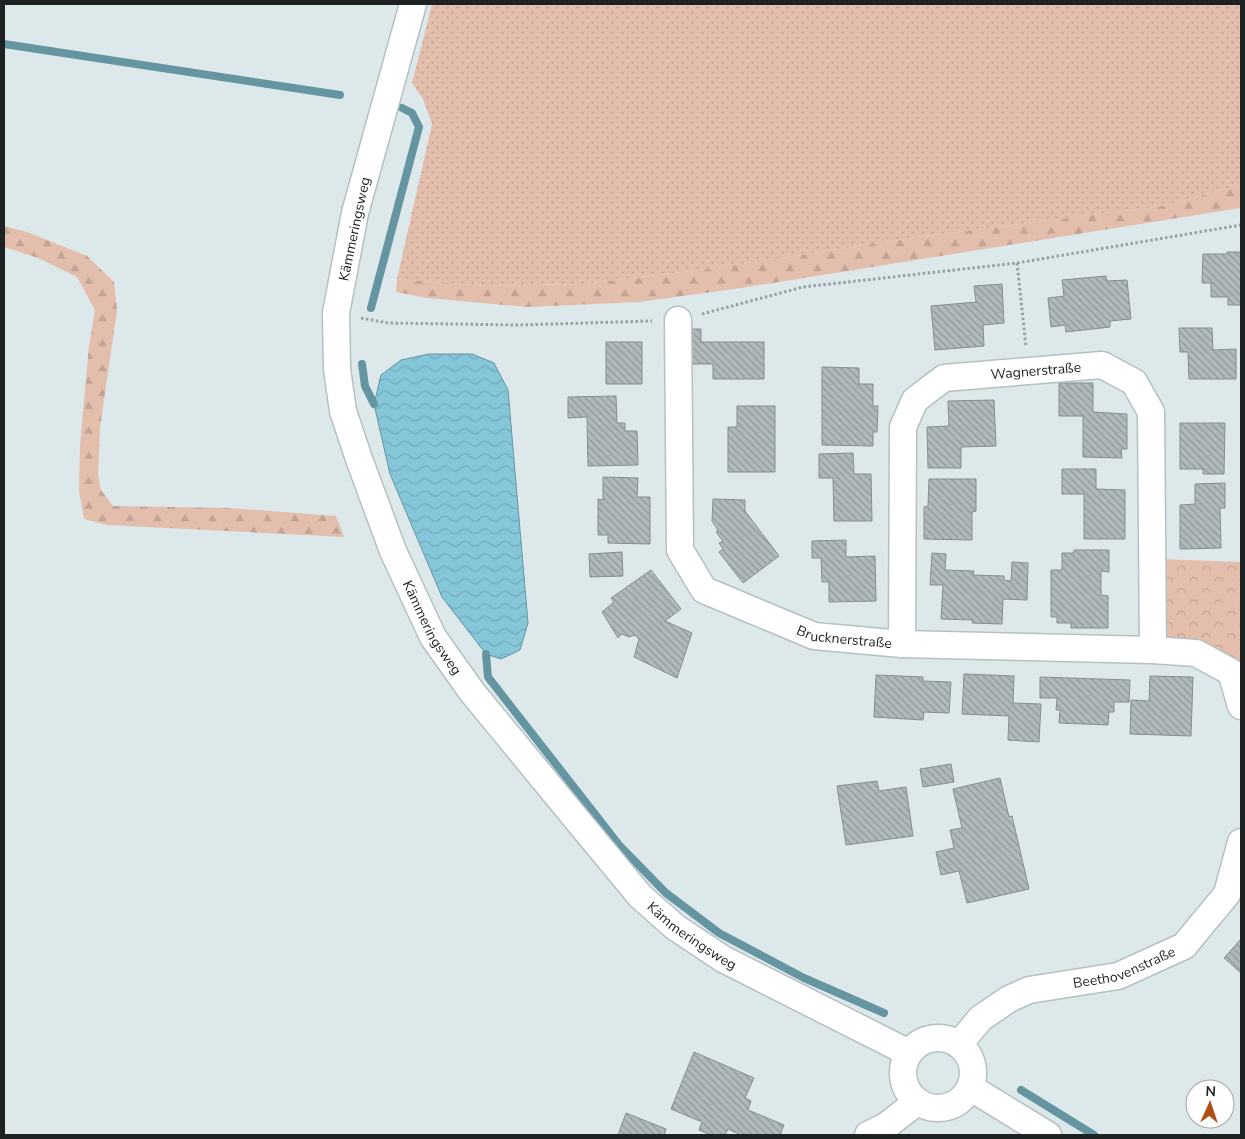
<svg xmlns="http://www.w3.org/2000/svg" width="1245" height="1139" viewBox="0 0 1245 1139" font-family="'Nunito Sans',sans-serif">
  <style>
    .grass { fill: url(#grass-dots) }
    .forest { fill: url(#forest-firs) }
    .park { fill: url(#park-crowns) }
    .water { fill: url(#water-waves); stroke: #6695a2 }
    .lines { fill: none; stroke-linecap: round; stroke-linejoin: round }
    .stream { stroke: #6695a2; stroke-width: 8 }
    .building { fill: url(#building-back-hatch); stroke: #858e91 }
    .street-casing { stroke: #b6c0c3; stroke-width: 29 }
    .path { stroke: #98a0a2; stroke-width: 3; stroke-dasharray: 2.5 2.5; stroke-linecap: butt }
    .street { stroke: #fff; stroke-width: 26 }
    .labels { text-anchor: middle; stroke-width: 5; stroke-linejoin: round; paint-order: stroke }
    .street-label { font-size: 14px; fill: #1d2122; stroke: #fff }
  </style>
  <defs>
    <pattern id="grass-dots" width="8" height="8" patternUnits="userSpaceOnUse" patternTransform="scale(1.25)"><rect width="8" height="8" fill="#e4bead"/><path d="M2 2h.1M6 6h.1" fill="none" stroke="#c3a395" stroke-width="1.8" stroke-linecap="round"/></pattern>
    <pattern id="forest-firs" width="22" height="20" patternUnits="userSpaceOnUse" patternTransform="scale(1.25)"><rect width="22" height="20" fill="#e4bead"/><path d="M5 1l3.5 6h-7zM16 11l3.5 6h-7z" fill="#c3a395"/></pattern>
    <pattern id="park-crowns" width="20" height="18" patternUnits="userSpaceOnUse" patternTransform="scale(1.25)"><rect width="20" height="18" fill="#e4bead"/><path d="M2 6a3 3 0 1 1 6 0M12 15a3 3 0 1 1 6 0" fill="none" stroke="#c3a395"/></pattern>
    <pattern id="water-waves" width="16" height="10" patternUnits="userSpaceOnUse" patternTransform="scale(1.25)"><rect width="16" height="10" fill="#85c7d9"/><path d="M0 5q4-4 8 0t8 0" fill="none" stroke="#72abba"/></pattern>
    <pattern id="building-back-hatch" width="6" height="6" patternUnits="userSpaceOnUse" patternTransform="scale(1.25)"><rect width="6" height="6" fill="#b0babd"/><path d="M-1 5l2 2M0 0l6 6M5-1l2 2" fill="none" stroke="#8f9799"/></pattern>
  </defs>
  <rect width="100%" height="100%" fill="#dde8ea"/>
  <path class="grass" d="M432 4H1241V185L1162 206 917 237 716 268 583 284 485 286 397 279 432 124 423 99 412 83Z"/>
  <path class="forest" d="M1241 185V208L1234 209 741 288 639 302 528 307 427 298 396 292 397 279 485 286 583 284 716 268 917 237 1162 206Z
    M4 226 27 232 87 256 114 282 117 310 100 428 98 474 101 490 113 506 229 508 336 516 344 537 107 525 84 519 79 490 80 445 89 346 95 310 77 277 38 258 4 247Z"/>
  <path class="park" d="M1160 559 1241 562V667L1234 671 1216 649 1175 642 1160 630Z"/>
  <path class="water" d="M429 354H472L494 363 508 390 528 623 520 650 501 659 486 654 442 597 390 474 374 404 381 375 401 360Z"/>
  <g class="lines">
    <path class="stream" d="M4 44 340 95
      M371 308 419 127 412 113 402 108
      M362 364 365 386 374 404
      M486 654 488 677 619 845 666 893 719 933 804 978 884 1013
      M1021 1090 1094 1135"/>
  </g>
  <path class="building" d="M1227 252H1241V305H1228V297H1211V283H1202L1203 254H1227Z
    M1106 276 1107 281 1127 280 1131 319 1110 321V327L1066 332 1065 325 1051 327 1048 298 1064 296 1062 280Z
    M1002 284 1004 323 983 325 984 346 935 350 931 306 976 302 974 286Z
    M1179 328H1212L1213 350 1236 349V379H1189L1188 352H1180Z
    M686 329H701V342H764V379H713V364H686Z
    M606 342H642V384H606Z
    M822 367 859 368V384H873V406H878L877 432H873V446L822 445Z
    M1059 383H1093V412L1127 414V449H1121L1122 458 1083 457V416H1059Z
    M616 396 617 423H625V431H637L638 465 588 466 587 417 568 418V397Z
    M994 400 996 446 961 447V468H928L927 427 949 426 948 401Z
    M737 406H775V472H728V427H737Z
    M1180 423H1225L1224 474H1203V469H1180Z
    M853 453 854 474H871L872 521H834L833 478H819V454Z
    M1062 469H1096V489L1125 490V539H1084V494H1062Z
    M603 477 638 478 637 497H650V544L608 543V535H598V499L603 500Z
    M929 479H976V511L972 512V540L924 539V507L928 506Z
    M1225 483V508H1220L1221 548 1180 549V505L1195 504V484Z
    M713 499 745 500V511L779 556 743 583 719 552 723 549 719 543 723 541 716 532 718 530 712 521Z
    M846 540V557L875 556 876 601 829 602V582H822L821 558H812V541Z
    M1074 550H1109V572L1101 571V595L1108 596V628H1071V623H1057V617H1051V570H1062V553H1074Z
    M622 552 623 576 590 577 589 554Z
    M932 553 946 554 945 570 974 571 973 575 1004 576V580L1011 581 1012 562 1028 563 1027 600 1003 599 1002 624 972 623 973 620 941 619 943 585H930Z
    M651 570 681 609 665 621 692 633 677 678 634 657 639 639 635 635 629 637 622 634 618 638 602 612 614 602 611 598Z
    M964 674 1014 676 1013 703 1041 704 1039 742 1008 740 1009 716 962 714Z
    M876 675 923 677V681L951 682 949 713 924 712 923 720 874 717Z
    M1150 676 1193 677 1191 736 1130 734 1131 700 1149 701Z
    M1040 677 1130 680 1129 702H1114V712H1109L1108 725 1059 723 1060 710H1056L1057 698H1040Z
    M951 764 954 782 923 787 920 769Z
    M1000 778 1009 817 1012 816 1029 889 967 903 959 871 941 875 936 852 954 848 950 830 962 828 953 789Z
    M877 781 879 791 906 787 913 836 846 845 837 786Z
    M1241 939V973L1224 958Z
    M694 1052 754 1078 745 1098 751 1101 748 1110 784 1125 780 1135H741L728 1129 725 1135H711L699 1130 702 1122 671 1109Z
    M626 1113 666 1129 664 1135H618Z"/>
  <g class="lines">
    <defs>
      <g id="street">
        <path id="s1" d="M413 4 355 213 336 313 337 369 343 411 359 459 393 551 433 637 472 692 583 827 640 896 675 927 723 959 909 1053"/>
        <path id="s2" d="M678 320 680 550 704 590 814 636 902 644 1153 650 1196 653 1231 672 1241 706"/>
        <path id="s3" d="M902 644 903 427 915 400 944 378 1102 365 1134 382 1151 412 1153 650"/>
        <circle cx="938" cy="1073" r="35"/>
        <path id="s4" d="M959 1044 981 1018 1009 999 1029 990 1118 976 1184 946 1227 894 1241 842"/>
        <path d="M971 1088 1048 1135"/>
        <path d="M868 1135 886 1126 917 1102"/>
      </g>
    </defs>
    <use href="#street" class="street-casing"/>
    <path class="path" d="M1017 263 1026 347
      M702 314 803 287 1017 263 1241 225
      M361 318 388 323 518 325 652 321"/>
    <use href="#street" class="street"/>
  </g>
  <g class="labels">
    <g class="street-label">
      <text transform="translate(354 229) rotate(-78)" y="5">Kämmeringsweg</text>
      <text dy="5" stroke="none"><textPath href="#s3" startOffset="375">Wagnerstraße</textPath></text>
      <text dy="5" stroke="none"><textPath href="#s1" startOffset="652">Kämmeringsweg</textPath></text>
      <text dy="5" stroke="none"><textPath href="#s2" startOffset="426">Brucknerstraße</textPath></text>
      <text dy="5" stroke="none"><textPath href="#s1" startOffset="1058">Kämmeringsweg</textPath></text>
      <text dy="5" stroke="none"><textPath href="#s4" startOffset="188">Beethovenstraße</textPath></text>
    </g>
  </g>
  <rect width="1245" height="1139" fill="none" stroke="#1d2122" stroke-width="10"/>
  <g transform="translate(1210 1104) rotate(3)"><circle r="24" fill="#ffffff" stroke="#a5a6a7"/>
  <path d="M0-4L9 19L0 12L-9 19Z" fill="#b04e13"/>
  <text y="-8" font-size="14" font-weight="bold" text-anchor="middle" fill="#1d2122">N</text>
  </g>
</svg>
